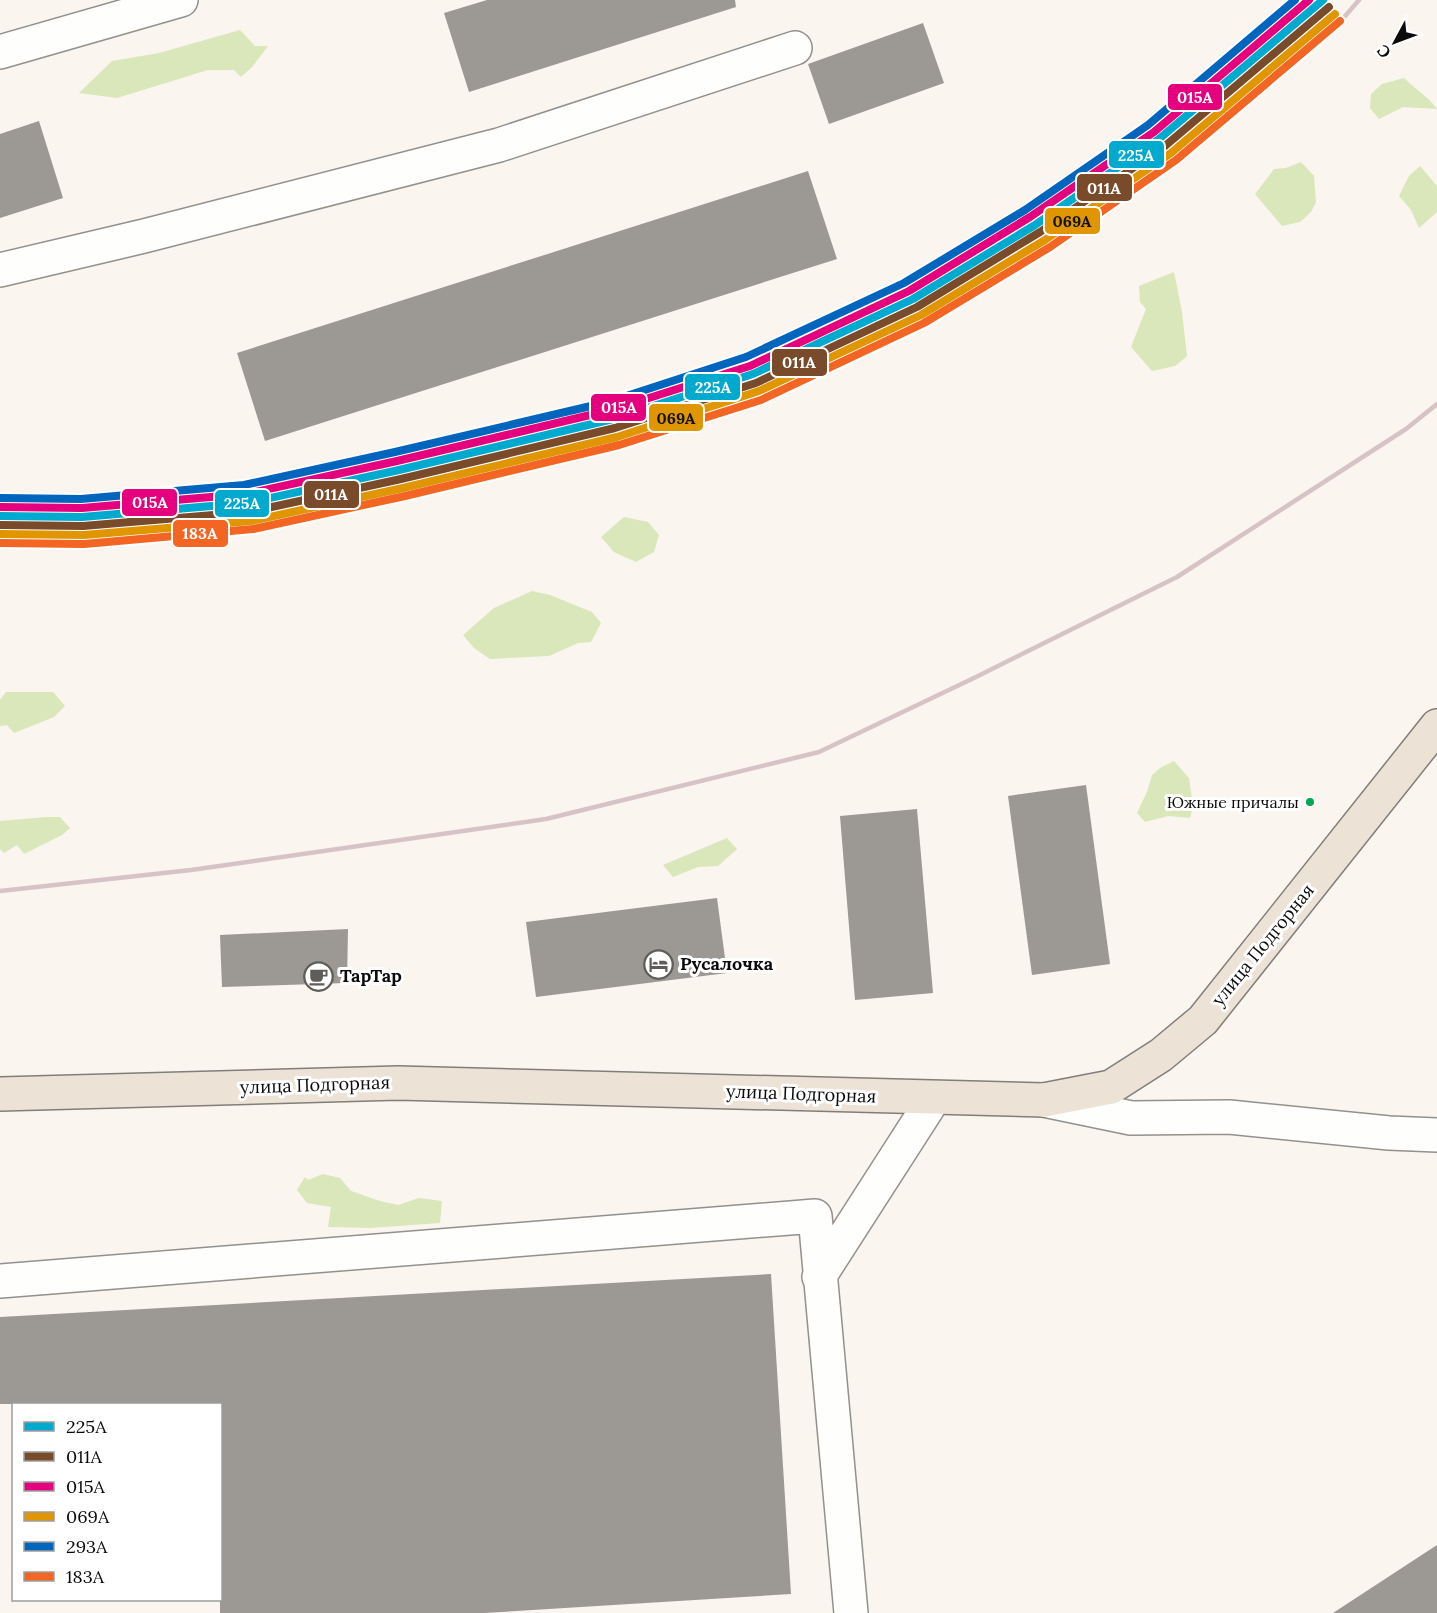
<svg xmlns="http://www.w3.org/2000/svg" width="1437" height="1613" viewBox="0 0 1437 1613" font-family="Lora,serif">
  <style>
    .forest { fill: #dae7ba }
    .building { fill: #9c9894 }
    .lines { fill: none; stroke-linecap: round; stroke-linejoin: round }
    .minor-casing { stroke: #93908d; stroke-width: 36 }
    .major-casing { stroke: #807e7a; stroke-width: 36 }
    .minor { stroke: #fefefc; stroke-width: 33 }
    .major { stroke: #ece2d6; stroke-width: 33 }
    .rail { stroke: #d7c3c6; stroke-width: 4.5 }
    .rail-1-casing { stroke: #fff; stroke-width: 12 }
    .rail-2-casing { stroke: #fff; stroke-width: 12 }
    .rail-3-casing { stroke: #fff; stroke-width: 12 }
    .rail-4-casing { stroke: #fff; stroke-width: 12 }
    .rail-5-casing { stroke: #fff; stroke-width: 12 }
    .rail-6-casing { stroke: #fff; stroke-width: 12 }
    .rail-1 { stroke: #00a9ce; stroke-width: 8 }
    .rail-2 { stroke: #7a4b2a; stroke-width: 8 }
    .rail-3 { stroke: #e5007d; stroke-width: 8 }
    .rail-4 { stroke: #df9601; stroke-width: 8 }
    .rail-5 { stroke: #0065bd; stroke-width: 8 }
    .rail-6 { stroke: #f26522; stroke-width: 8 }
    .bus-dot { fill: #00a651; stroke: #fff; stroke-width: 2 }
    .labels { text-anchor: middle; stroke-width: 6; stroke-linejoin: round; paint-order: stroke }
    .bus-label { font-size: 16px; fill: #0b0b0b; stroke: #fff; text-anchor: end }
    .street-label { font-size: 18px; fill: #0b0b0b; stroke: #fff }
    .poi-label { font-size: 18px; font-weight: bold; fill: #0b0b0b; stroke: #fff; text-anchor: start }
    .line-badge { stroke: #fff; stroke-width: 2 }
    .badge-label { font-size: 16px; text-anchor: middle; font-weight: bold; fill: #fff }
    .pale-badge-label { font-size: 16px; text-anchor: middle; font-weight: bold; fill: #111 }
  </style>
  <rect width="100%" height="100%" fill="#faf5ee"/>
  <path class="forest" d="M240 30 255 46H268L252 67 241 77 234 70H208L117 98 79 93 112 61 159 53Z
    M1404 78C1415 89 1429 97 1437 109L1403 107 1379 119 1370 108 1371 94 1382 84Z
    M1301 162 1314 176 1316 202 1311 212 1300 222 1282 226 1255 194 1274 169 1286 168Z
    M1420 166 1437 186V212L1419 228 1411 210 1399 196 1409 176Z
    M1174 272 1182 312 1187 356 1175 366 1152 371 1131 347 1146 309 1140 302 1139 286Z
    M624 517 648 522 659 535 654 552 636 562 614 552 601 537Z
    M532 591 550 595 592 612 601 623 591 642 578 643 549 656 490 659 474 648 463 635 494 608Z
    M6 692H53L65 706 54 717 14 733 7 725 0 726V700Z
    M1174 761 1189 778 1193 806 1190 818 1168 816 1145 822 1137 813 1147 792 1152 775 1160 768Z
    M46 817H60L70 828 62 835 24 854 17 845 4 853 0 849V821Z
    M727 838 737 849 718 866 698 867 673 877 663 865Z
    M323 1174 340 1178 351 1191 380 1201 398 1205 419 1198 442 1201 440 1223 370 1228 328 1227 331 1207 307 1203 297 1190 305 1177 308 1180Z"/>
  <path class="building" d="M487 0H735L736 7 469 92 444 13Z
    M923 23 944 83 829 124 808 64Z
    M39 121 63 198 0 218V134Z
    M808 171 837 259 265 441 237 353Z
    M1086 785 1110 964 1032 975 1008 796Z
    M917 809 933 993 855 1000 840 816Z
    M717 898 727 973 536 997 526 922Z
    M348 929 347 983 222 987 220 935Z
    M771 1274 791 1594 484 1613H220V1404H0V1317Z
    M1437 1545V1613H1333Z"/>
  <g class="lines">
    <defs>
      <path id="minor" d="M0 52 181 0
        M0 270 144 236 499 145 795 48
        M1044 1100 1131 1118 1229 1117 1389 1133 1437 1135
        M819 1277 934 1098
        M0 1281 815 1216 851 1613"/>
      <path id="major" d="M0 1094 398 1083 1044 1100 1111 1087 1161 1055 1203 1020 1437 726"/>
    </defs>
    <use href="#minor" class="minor-casing"/>
    <use href="#major" class="major-casing"/>
    <use href="#minor" class="minor"/>
    <use href="#major" class="major"/>
    <path class="rail" d="M0 543 84 544 251 530 405 497 620 445 762 400 926 323 1050 247 1176 161 1340 22 1359 0
      M0 891 191 870 546 819 819 752 976 677 1177 577 1406 429 1437 404"/>
    <defs>
      <path id="rail-1" d="M0 516 82 517 247 503 399 470 613 419 753 374 913 299 1035 225 1159 139 1323 0"/>
      <path id="rail-2" d="M0 525 83 526 249 512 401 479 615 428 756 383 917 307 1040 232 1165 146 1329 7"/>
      <path id="rail-3" d="M0 507 82 508 246 494 397 461 611 410 750 366 909 291 1030 217 1154 132 1309 0"/>
      <path id="rail-4" d="M0 534 84 535 251 521 403 488 617 437 759 391 921 315 1045 240 1171 153 1335 14"/>
      <path id="rail-5" d="M0 498 81 499 244 485 395 452 608 402 746 357 904 283 1025 210 1148 125 1295 0"/>
      <path id="rail-6" d="M0 543 84 544 253 529 405 496 619 445 761 400 924 323 1050 247 1176 160 1340 21"/>
    </defs>
    <use href="#rail-1" class="rail-1-casing"/>
    <use href="#rail-2" class="rail-2-casing"/>
    <use href="#rail-3" class="rail-3-casing"/>
    <use href="#rail-4" class="rail-4-casing"/>
    <use href="#rail-5" class="rail-5-casing"/>
    <use href="#rail-6" class="rail-6-casing"/>
    <use href="#rail-1" class="rail-1"/>
    <use href="#rail-2" class="rail-2"/>
    <use href="#rail-3" class="rail-3"/>
    <use href="#rail-4" class="rail-4"/>
    <use href="#rail-5" class="rail-5"/>
    <use href="#rail-6" class="rail-6"/>
  </g>
  <defs>
    <symbol id="hotel-ring" viewBox="-11 -11 22 22"><circle r="9.5" fill="#fff" stroke="#5f5d5a" stroke-width="1.5"/><path d="M-6-4.5h1.5V1H6V5H4.5V3h-9V5H-6ZM-4 0a1.8 1.8 0 1 1 3.6 0ZM.5 0V-2.5h3Q6-2.5 6 0Z" fill="#5f5d5a"/></symbol>
    <symbol id="cafe-ring" viewBox="-11 -11 22 22"><circle r="9.5" fill="#fff" stroke="#5f5d5a" stroke-width="1.5"/><path d="M-5.5-4.5H6V0H3Q3 3.5 0 3.5H-2.5Q-5.5 3.5-5.5 0ZM3-3.2v2h1.7v-2ZM-6 4.5H4V6H-6Z" fill="#5f5d5a"/></symbol>
  </defs>
  <g fill-rule="evenodd">
    <use href="#hotel-ring" x="642" y="948" width="33" height="33"/>
    <use href="#cafe-ring" x="302" y="960" width="33" height="33"/>
  </g>
  <circle class="bus-dot" cx="1310" cy="802" r="5"/>
  <g class="labels">
    <g class="bus-label">
      <text x="1299" y="808">Южные причалы</text>
    </g>
    <g class="street-label">
      <text transform="translate(1263 945) rotate(-51)" y="6">улица Подгорная</text>
      <text transform="translate(315 1085) rotate(-2)" y="6">улица Подгорная</text>
      <text transform="translate(801 1094) rotate(2)" y="6">улица Подгорная</text>
    </g>
    <g class="poi-label">
      <text x="680" y="970">Русалочка</text>
      <text x="340" y="982">ТарТар</text>
    </g>
  </g>
  <g class="line-badge">
    <rect x="1167" y="83" width="56" height="28" rx="6" fill="#e5007d"/>
    <rect x="1108" y="140" width="57" height="29" rx="6" fill="#00a9ce"/>
    <rect x="1076" y="173" width="57" height="29" rx="6" fill="#7a4b2a"/>
    <rect x="1044" y="207" width="57" height="28" rx="6" fill="#df9601"/>
    <rect x="771" y="348" width="57" height="29" rx="6" fill="#7a4b2a"/>
    <rect x="684" y="373" width="57" height="28" rx="6" fill="#00a9ce"/>
    <rect x="590" y="393" width="57" height="29" rx="6" fill="#e5007d"/>
    <rect x="648" y="403" width="56" height="29" rx="6" fill="#df9601"/>
    <rect x="303" y="480" width="57" height="29" rx="6" fill="#7a4b2a"/>
    <rect x="121" y="488" width="57" height="29" rx="6" fill="#e5007d"/>
    <rect x="214" y="489" width="56" height="29" rx="6" fill="#00a9ce"/>
    <rect x="172" y="519" width="57" height="29" rx="6" fill="#f26522"/>
  </g>
  <g class="badge-label">
    <text x="1195" y="103">015А</text>
    <text x="1136" y="161">225А</text>
    <text x="1104" y="194">011А</text>
    <text x="799" y="368">011А</text>
    <text x="713" y="393">225А</text>
    <text x="619" y="413">015А</text>
    <text x="331" y="500">011А</text>
    <text x="150" y="508">015А</text>
    <text x="242" y="509">225А</text>
    <text x="200" y="539">183А</text>
  </g>
  <g class="pale-badge-label">
    <text x="1072" y="227">069А</text>
    <text x="676" y="424">069А</text>
  </g>
  <rect x="12" y="1403" width="210" height="198" fill="#ffffff" stroke="#9d9d9d" stroke-width="1.5"/>
  <rect x="24" y="1422" width="30" height="9" fill="#00a9ce" stroke="#9d9d9d" stroke-width="1.5"/>
  <text x="66" y="1433" font-size="18" fill="#0b0b0b">225А</text>
  <rect x="24" y="1452" width="30" height="9" fill="#7a4b2a" stroke="#9d9d9d" stroke-width="1.5"/>
  <text x="66" y="1463" font-size="18" fill="#0b0b0b">011А</text>
  <rect x="24" y="1482" width="30" height="9" fill="#e5007d" stroke="#9d9d9d" stroke-width="1.5"/>
  <text x="66" y="1493" font-size="18" fill="#0b0b0b">015А</text>
  <rect x="24" y="1512" width="30" height="9" fill="#df9601" stroke="#9d9d9d" stroke-width="1.5"/>
  <text x="66" y="1523" font-size="18" fill="#0b0b0b">069А</text>
  <rect x="24" y="1542" width="30" height="9" fill="#0065bd" stroke="#9d9d9d" stroke-width="1.5"/>
  <text x="66" y="1553" font-size="18" fill="#0b0b0b">293А</text>
  <rect x="24" y="1572" width="30" height="9" fill="#f26522" stroke="#9d9d9d" stroke-width="1.5"/>
  <text x="66" y="1583" font-size="18" fill="#0b0b0b">183А</text>
  <g transform="translate(1395 42) rotate(229)" stroke="#ffffff" stroke-width="4.5" paint-order="stroke">
  <path d="M0-4.5L10 22L0 15L-10 22Z" fill="#0b0b0b"/>
  <text y="-9" font-size="16" font-weight="bold" text-anchor="middle" fill="#0b0b0b">С</text>
  </g>
</svg>
